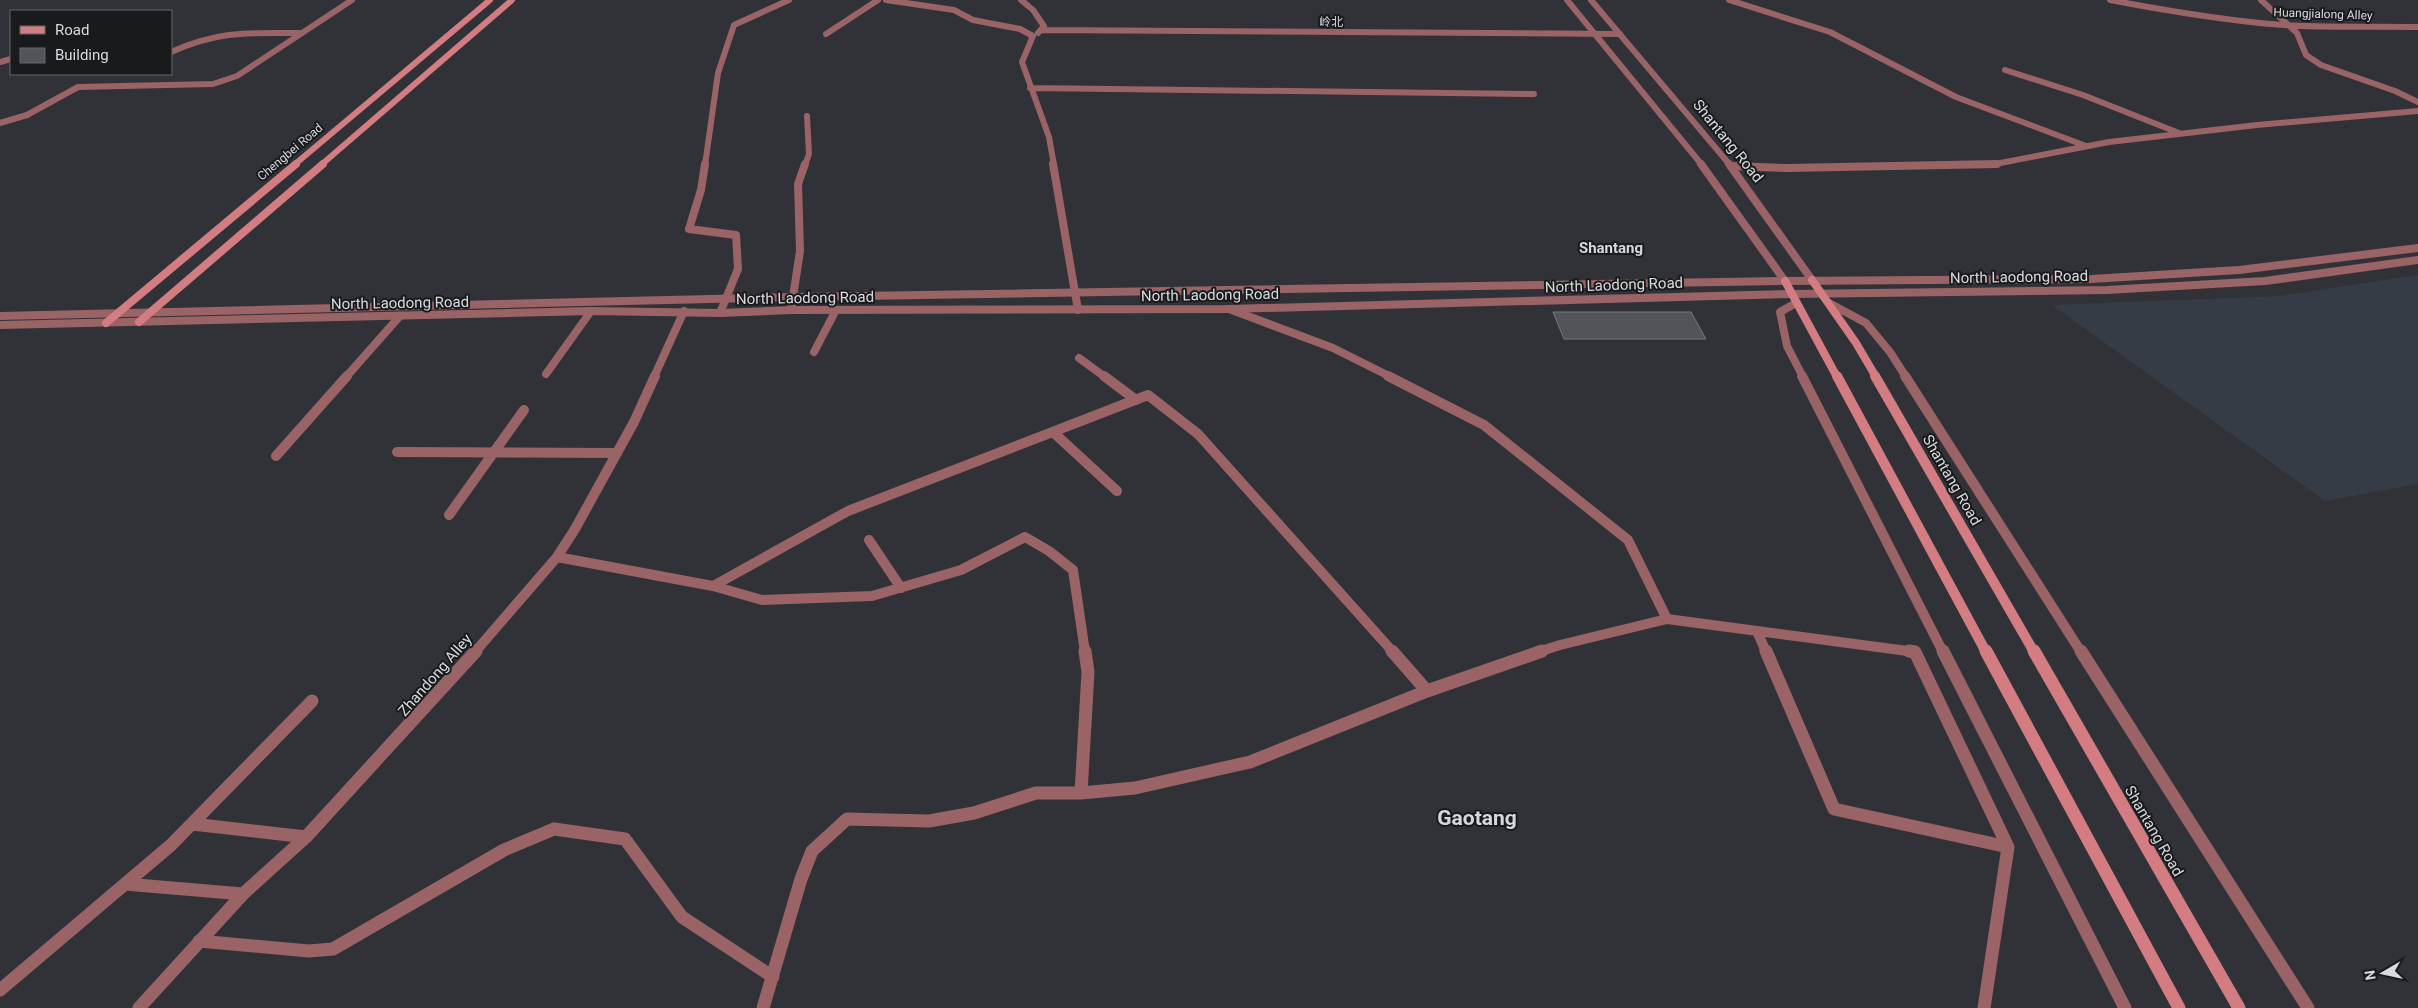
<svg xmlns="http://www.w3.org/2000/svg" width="2418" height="1008" viewBox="0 0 2418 1008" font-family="Roboto,'Noto Sans SC',sans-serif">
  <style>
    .built { fill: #363c46 }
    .building { fill: #515459; stroke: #76797f }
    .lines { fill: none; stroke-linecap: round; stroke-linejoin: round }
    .service-far3 { stroke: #9a6366; stroke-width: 6 }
    .service-far2 { stroke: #9a6366; stroke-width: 8 }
    .service-far1 { stroke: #9a6366; stroke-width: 10 }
    .service { stroke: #9a6366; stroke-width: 13 }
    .minor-far3 { stroke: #9a6366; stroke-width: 6 }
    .minor-far2 { stroke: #9a6366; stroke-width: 8 }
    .minor-far1 { stroke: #9a6366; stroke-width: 10 }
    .minor { stroke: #9a6366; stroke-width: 13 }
    .tertiary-far1 { stroke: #9a6366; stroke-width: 6 }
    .tertiary { stroke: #9a6366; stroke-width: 8 }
    .secondary-far3 { stroke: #d37c82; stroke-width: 6 }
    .secondary-far2 { stroke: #d37c82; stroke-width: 8 }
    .secondary-far1 { stroke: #d37c82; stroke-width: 10 }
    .secondary { stroke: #d37c82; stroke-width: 13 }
    .labels { text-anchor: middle; stroke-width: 4; stroke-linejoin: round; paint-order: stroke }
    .far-street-label { font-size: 12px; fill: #d9dade; stroke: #191a1c }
    .street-label { font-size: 15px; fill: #d9dade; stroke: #191a1c }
    .far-quarter-label { font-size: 15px; font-weight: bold; fill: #d4d8de; stroke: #191a1c }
    .near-quarter-label { font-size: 21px; font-weight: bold; fill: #d4d8de; stroke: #191a1c }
  </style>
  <rect width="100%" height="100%" fill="#303238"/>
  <path class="built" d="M2418 275V484L2325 501 2052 305 2279 296Z"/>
  <path class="building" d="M1553 312H1691L1706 339H1564Z"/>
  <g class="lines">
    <path class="service-far3" d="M2005 70 2083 95 2179 133"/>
    <path class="service-far2" d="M1796 303 1780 312 1787 346 1803 377
      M1829 303 1866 323 1890 352 1906 377
      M814 352 836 310
      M1079 358 1105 377
      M546 374 591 311
      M346 377 399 317"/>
    <path class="service-far1" d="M1104 376 1136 400
      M1802 376 1943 652
      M1905 376 2081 652
      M1053 432 1117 491
      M397 452 617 453
      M276 456 347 376
      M449 515 524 410
      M869 540 901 588
      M557 557 713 586 762 600 872 596 961 570 1025 537 1049 551 1073 570 1085 652
      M713 586 848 511 1148 395 1198 434 1393 652
      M1757 631 1766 652
      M1538 652 1560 645 1667 619 1915 652"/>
    <path class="service" d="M1392 651 1427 691
      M1766 651 1834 809 2008 847
      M1909 651 1915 652 2008 847 1984 1008
      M1943 651 2125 1008
      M2081 651 2308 1008
      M1081 793 1088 672 1085 651
      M199 941 309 951 333 949 504 850 554 829 625 839 682 917 773 977
      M763 1008 801 879 812 851 847 819 929 821 974 813 1036 793H1081L1135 788 1250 762 1427 691 1542 651"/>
    <path class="minor-far3" d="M886 0 954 10 973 20 1020 29 1033 36 1022 62 1049 137 1054 165
      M1021 0 1033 10 1044 26 1038 33
      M1729 0 1830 32 1956 97 2086 146
      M2110 0C2168 11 2226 21 2284 25 2329 28 2373 26 2418 27
      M2261 0 2297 33 2306 55 2321 65 2395 91 2418 102
      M1042 30 1620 34
      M826 34 878 0
      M171 52C220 30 250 33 302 33
      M0 62 11 59
      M1030 88 1534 94
      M0 123 27 115 78 87 213 84 237 76 352 0
      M705 165 718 73 734 25 789 0
      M805 165 809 154 807 116
      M1990 165 2109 142 2257 125 2418 111"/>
    <path class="minor-far2" d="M705 164 701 190 689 229 736 235 738 269 720 313
      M1053 164 1078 310
      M1731 166 1787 168 1997 164
      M1229 309 1333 348 1391 377
      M791 310 800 251 798 184 805 164
      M654 377 684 311"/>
    <path class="minor-far1" d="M1388 376 1484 425 1628 540 1667 619
      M475 652 557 557 575 529 634 422 655 376"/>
    <path class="minor" d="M192 824 306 837
      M125 884 243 894
      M0 990 171 845 312 701
      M139 1008 243 894 306 837 476 651"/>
    <path class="tertiary-far1" d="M1567 0 1702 165
      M1591 0 1730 165"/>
    <path class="tertiary" d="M1701 164 1785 281
      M1729 164 1812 280
      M0 316 795 297 1785 281 2091 279 2239 270 2418 248
      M0 325 591 311 720 313 791 310 1229 309 1791 294 2107 290 2265 281 2418 260"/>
    <path class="secondary-far3" d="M294 165 490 0
      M321 165 512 0"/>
    <path class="secondary-far2" d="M1812 280 1856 343 1876 377
      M1785 281 1837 377
      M139 322 323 164
      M106 323 296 164"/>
    <path class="secondary-far1" d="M1837 376 1986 652
      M1875 376 2034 652"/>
    <path class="secondary" d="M1986 651 2179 1008
      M2034 651 2239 1008"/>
  </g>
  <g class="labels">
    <g class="far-street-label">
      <text transform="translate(2323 14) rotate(2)" y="4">Huangjialong Alley</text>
      <text x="1331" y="26">岭北</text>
      <text transform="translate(290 152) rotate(-40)" y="4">Chengbei Road</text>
    </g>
    <g class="street-label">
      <text transform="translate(1728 141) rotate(51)" y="5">Shantang Road</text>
      <text transform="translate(2019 277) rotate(-1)" y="5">North Laodong Road</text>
      <text transform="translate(1614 285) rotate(-2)" y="5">North Laodong Road</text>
      <text transform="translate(1210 295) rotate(-1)" y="5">North Laodong Road</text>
      <text transform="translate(805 298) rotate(-1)" y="5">North Laodong Road</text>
      <text transform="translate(400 303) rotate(-1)" y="5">North Laodong Road</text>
      <text transform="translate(1952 480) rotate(60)" y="5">Shantang Road</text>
      <text transform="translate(435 675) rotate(-49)" y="5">Zhandong Alley</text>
      <text transform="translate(2154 831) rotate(60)" y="5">Shantang Road</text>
    </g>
    <g class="far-quarter-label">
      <text x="1611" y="253">Shantang</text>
    </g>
    <g class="near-quarter-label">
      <text x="1477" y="825">Gaotang</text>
    </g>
  </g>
  <rect x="10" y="10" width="162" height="65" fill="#191a1c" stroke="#66676a"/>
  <rect x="20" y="26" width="25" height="8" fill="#d37c82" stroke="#66676a"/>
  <text x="55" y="35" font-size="15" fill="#d9dade">Road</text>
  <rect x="20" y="48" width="25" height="15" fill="#515459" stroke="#66676a"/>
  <text x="55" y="60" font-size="15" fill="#d9dade">Building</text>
  <g transform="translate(2383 973) rotate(261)" stroke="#191a1c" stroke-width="4" paint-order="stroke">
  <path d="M0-4L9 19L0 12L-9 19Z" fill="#d9dade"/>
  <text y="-8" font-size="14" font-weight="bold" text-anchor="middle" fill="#d9dade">N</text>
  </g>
</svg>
